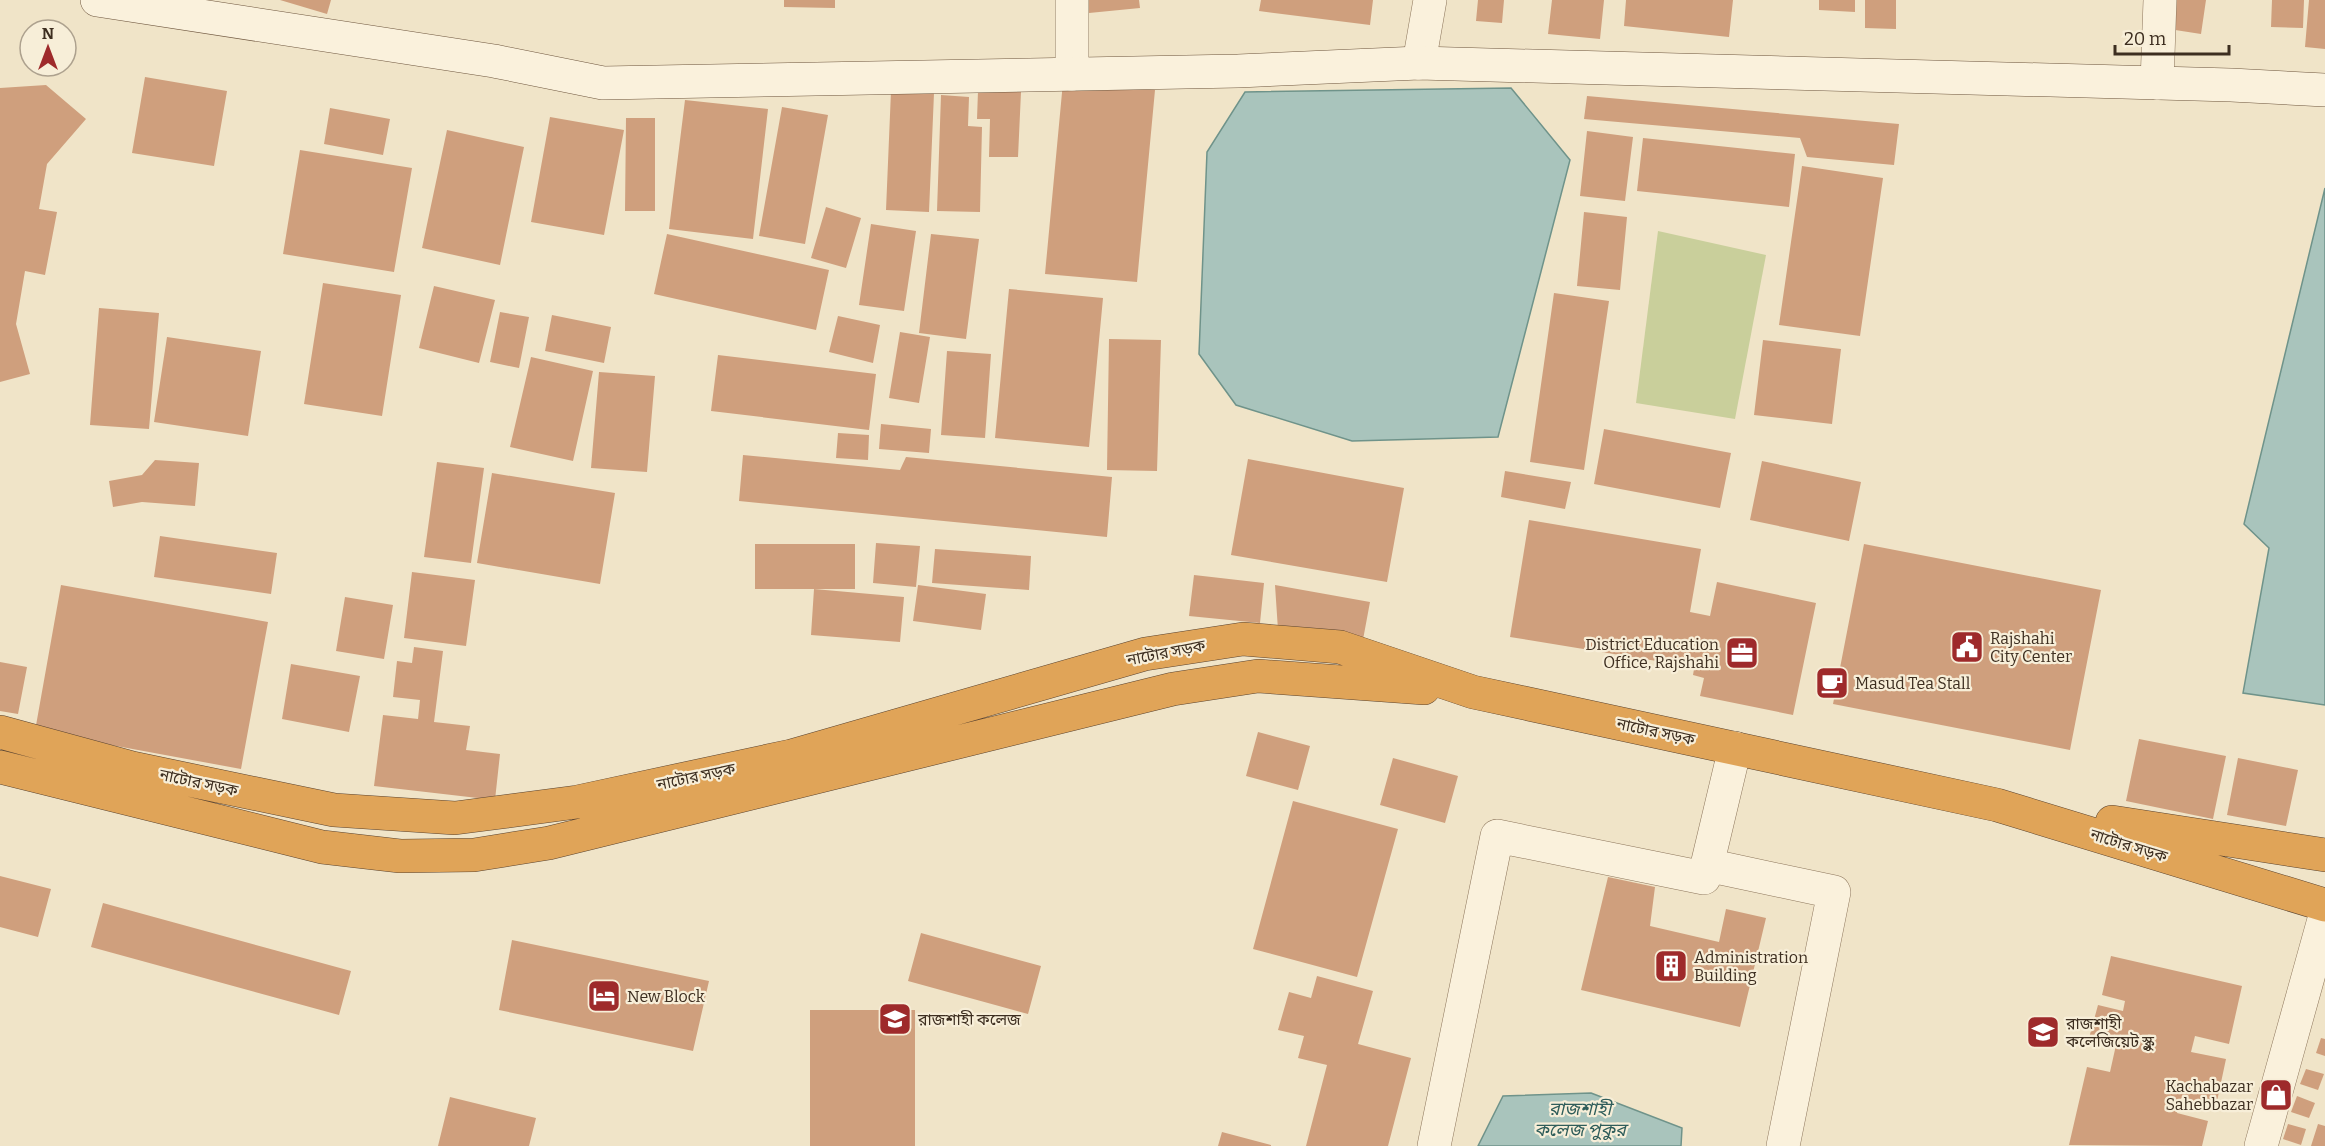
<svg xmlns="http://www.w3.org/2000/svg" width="2325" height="1146" viewBox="0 0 2325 1146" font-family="Bitter,'Noto Sans Bengali',serif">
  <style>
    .green { fill: #c9cf9b }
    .water { fill: #a9c4bc; stroke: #6f938a; stroke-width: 1.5 }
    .building { fill: #cf9f7d }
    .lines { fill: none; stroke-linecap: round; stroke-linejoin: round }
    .street-casing { stroke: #8d765c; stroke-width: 34 }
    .secondary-casing { stroke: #6f573f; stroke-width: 34 }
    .highway-casing { stroke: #5b4430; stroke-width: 34 }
    .street { stroke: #faf1dc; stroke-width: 33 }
    .secondary { stroke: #faf1dc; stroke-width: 33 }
    .highway { stroke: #e0a458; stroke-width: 33 }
    .labels { text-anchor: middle; stroke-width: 4.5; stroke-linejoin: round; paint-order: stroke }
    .poi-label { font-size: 16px; fill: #3d2e20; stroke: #f7eed8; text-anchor: start }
    .street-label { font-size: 16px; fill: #3d2e20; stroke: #f7eed8 }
    .water-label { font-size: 18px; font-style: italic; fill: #2f5d5a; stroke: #f7eed8 }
  </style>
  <rect width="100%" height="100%" fill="#f0e4c8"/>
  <path class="green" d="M1658 231 1766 255 1735 419 1636 403Z"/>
  <path class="water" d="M1511 88 1570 160 1498 437 1352 441 1236 405 1199 354 1207 152 1245 92Z
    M2325 188V705L2243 693 2269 548 2244 524Z
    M1591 1093 1682 1128 1681 1146H1478L1503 1096Z"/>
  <path class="building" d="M280 0H331L327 14Z
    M784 0H835V8L784 7Z
    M1087 0H1139L1140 8 1089 13Z
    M1261 0H1373L1370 25 1259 11Z
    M1478 0H1504L1502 23 1476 21Z
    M1552 0H1604L1600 39 1548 34Z
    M1626 0H1733L1729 37 1624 26Z
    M1819 0H1855V12L1819 10Z
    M1865 0H1896V29L1865 28Z
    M2146 0H2206L2201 34 2143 25Z
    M2272 0H2304L2303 28 2271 27Z
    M2309 0H2325V49L2305 47Z
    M145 77 227 91 214 166 132 153Z
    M1063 82 1155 90 1137 282 1045 274Z
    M46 85 86 119 47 164 39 209 57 212 45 275 25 271 16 324 30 374 0 382V88Z
    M891 91 934 93 929 212 886 210Z
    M978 91 1021 92 1018 157H989L990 119H977Z
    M941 95 969 97 968 126 982 127 980 212 937 211Z
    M1587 96 1899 124 1894 165 1807 157 1800 138 1584 119Z
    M685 100 768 109 753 239 669 229Z
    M782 107 828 115 805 244 759 236Z
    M330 108 390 119 383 155 324 144Z
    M550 117 624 130 604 235 531 222Z
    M626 118H655V211H625Z
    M447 130 524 147 500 265 422 248Z
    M1587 131 1633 137 1625 201 1580 196Z
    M1643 138 1795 154 1789 207 1637 191Z
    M300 150 412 168 394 272 283 254Z
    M1802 166 1883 178 1860 336 1779 325Z
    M826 207 861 218 846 268 811 258Z
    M1584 212 1627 217 1620 290 1577 286Z
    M871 224 916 231 904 311 859 305Z
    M667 234 829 270 816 330 654 294Z
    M931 234 979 239 966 339 919 333Z
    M323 283 401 295 382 416 304 404Z
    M434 286 495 300 479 363 419 348Z
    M1009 289 1103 298 1089 447 995 438Z
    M1554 293 1609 301 1584 470 1530 462Z
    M99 308 159 313 149 429 90 425Z
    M500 312 529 317 519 368 490 362Z
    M552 315 611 327 604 363 545 351Z
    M838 316 880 325 873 363 829 352Z
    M900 332 930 337 919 403 889 398Z
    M167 337 261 351 248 436 154 422Z
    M1109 339 1161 340 1157 471 1107 470Z
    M1763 340 1841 349 1832 424 1754 415Z
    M947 351 991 354 985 438 941 435Z
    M718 355 876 374 869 430 711 411Z
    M531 357 593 371 573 461 510 447Z
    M599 372 655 376 647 472 591 468Z
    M881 424 931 429 929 453 879 449Z
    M1604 429 1731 453 1720 508 1594 484Z
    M838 433 869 435 868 460 836 458Z
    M743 455 900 470 906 457 1112 477 1107 537 739 501Z
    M1248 459 1404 488 1387 582 1231 555Z
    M155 460 199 463 195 506 142 502 113 507 109 481 142 475Z
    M1762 461 1861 482 1849 541 1750 520Z
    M437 462 484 468 471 563 424 557Z
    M1505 471 1571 482 1565 509 1501 497Z
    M492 473 615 493 600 584 477 563Z
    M1529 520 1701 549 1690 612 1710 616 1717 582 1816 603 1793 715 1700 696 1704 678 1693 675 1695 663 1682 661 1681 665 1510 637Z
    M160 536 277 553 271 594 154 577Z
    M876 543 920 546 916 587 873 583Z
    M755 544H855V589H755Z
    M1864 544 2101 590 2070 750 1833 704Z
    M935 549 1031 556 1029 590 932 583Z
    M412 572 475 580 466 646 404 638Z
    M1194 575 1264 583 1260 623 1189 616Z
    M61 585 268 622 241 769 35 731Z
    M918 585 986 594 981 630 913 621Z
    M1275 585 1370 602 1362 645 1278 630Z
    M814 589 904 597 900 642 811 635Z
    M345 597 393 605 384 659 336 651Z
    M414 647 443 651 434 722 470 726 466 750 500 754 495 800 374 786 383 715 418 719 420 700 393 697 397 661 412 663Z
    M0 662 27 667 18 714 0 711Z
    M291 664 360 676 349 732 282 719Z
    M1258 732 1310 746 1298 790 1246 776Z
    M2139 739 2226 756 2213 819 2126 801Z
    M1393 758 1458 776 1445 823 1380 805Z
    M2238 758 2298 770 2286 826 2227 815Z
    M1293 801 1398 829 1357 977 1253 949Z
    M0 876 51 889 38 937 0 927Z
    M1608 877 1655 887 1650 926 1719 942 1726 909 1766 918 1740 1027 1581 990Z
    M103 903 351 971 339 1015 91 947Z
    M921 933 1041 966 1028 1014 908 981Z
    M512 940 709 981 693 1051 499 1010Z
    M2111 956 2242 986 2229 1044 2195 1036 2191 1052 2226 1059 2216 1106 2181 1098 2177 1113 2208 1121 2202 1146 2069 1145 2087 1067 2110 1072 2116 1045 2089 1038 2098 1005 2123 1011 2125 1001 2102 995Z
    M1317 976 1373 991 1358 1044 1411 1058 1388 1146H1306L1327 1065 1298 1058 1304 1036 1278 1030 1289 992 1311 998Z
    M810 1010H915V1146H810Z
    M2321 1038 2325 1039V1056L2316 1053Z
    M2306 1069 2324 1074 2318 1090 2300 1084Z
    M2297 1096 2315 1103 2309 1118 2291 1112Z
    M450 1097 536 1118 529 1146H438Z
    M2288 1124 2306 1129 2301 1145 2283 1139Z
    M2318 1124 2325 1126V1146H2311Z
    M1222 1132 1271 1145V1146H1218Z"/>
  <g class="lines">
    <defs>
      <path id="street" d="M1419 63 1430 0
        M1072 74V0
        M2157 83 2160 0
        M1707 865 1834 892 1783 1146
        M1434 1146 1497 836 1704 878 1735 748
        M2261 1146 2325 916"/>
      <path id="secondary" d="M97 0 494 61 603 83 1238 71 1419 63 2231 85 2325 90"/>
      <path id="highway" d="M0 732 132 768 334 810 455 818 577 802 791 756 1145 654 1243 639 1340 647 1473 692 1997 805 2325 905
        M0 767 322 847 400 856 474 855 549 843 1173 689 1258 676 1424 688
        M2112 822 2325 855"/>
    </defs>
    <use href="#street" class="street-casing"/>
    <use href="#secondary" class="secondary-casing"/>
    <use href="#highway" class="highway-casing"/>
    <use href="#street" class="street"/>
    <use href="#secondary" class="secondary"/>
    <use href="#highway" class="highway"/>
  </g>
  <defs>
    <symbol id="civic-square" viewBox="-11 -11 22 22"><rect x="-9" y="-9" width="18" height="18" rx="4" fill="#9e2a2b" stroke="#f7eed8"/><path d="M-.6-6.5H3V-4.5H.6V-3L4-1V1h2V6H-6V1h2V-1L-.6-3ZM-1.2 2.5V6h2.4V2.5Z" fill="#fff"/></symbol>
    <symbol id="office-square" viewBox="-11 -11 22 22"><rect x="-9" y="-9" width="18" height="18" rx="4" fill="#9e2a2b" stroke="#f7eed8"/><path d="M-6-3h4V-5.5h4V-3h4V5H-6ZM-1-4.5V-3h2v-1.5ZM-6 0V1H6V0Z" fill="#fff"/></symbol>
    <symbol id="cafe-square" viewBox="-11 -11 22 22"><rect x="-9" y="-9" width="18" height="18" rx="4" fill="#9e2a2b" stroke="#f7eed8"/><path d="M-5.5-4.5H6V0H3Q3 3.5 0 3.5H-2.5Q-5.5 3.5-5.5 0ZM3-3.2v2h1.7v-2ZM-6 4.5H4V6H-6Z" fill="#fff"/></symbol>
    <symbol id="building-square" viewBox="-11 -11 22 22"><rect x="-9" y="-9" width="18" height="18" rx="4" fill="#9e2a2b" stroke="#f7eed8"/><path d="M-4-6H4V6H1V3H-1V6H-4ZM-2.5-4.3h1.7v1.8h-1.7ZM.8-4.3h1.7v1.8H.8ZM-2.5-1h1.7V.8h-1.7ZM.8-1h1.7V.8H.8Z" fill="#fff"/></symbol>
    <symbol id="hotel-square" viewBox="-11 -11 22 22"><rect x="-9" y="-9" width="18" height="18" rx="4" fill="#9e2a2b" stroke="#f7eed8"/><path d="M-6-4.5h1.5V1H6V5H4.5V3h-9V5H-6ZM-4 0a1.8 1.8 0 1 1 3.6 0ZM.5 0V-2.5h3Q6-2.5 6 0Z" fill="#fff"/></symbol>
    <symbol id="university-square" viewBox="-11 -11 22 22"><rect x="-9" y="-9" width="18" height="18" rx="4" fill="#9e2a2b" stroke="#f7eed8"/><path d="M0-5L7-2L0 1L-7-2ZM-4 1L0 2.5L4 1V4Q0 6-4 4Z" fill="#fff"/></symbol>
    <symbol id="school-square" viewBox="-11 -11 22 22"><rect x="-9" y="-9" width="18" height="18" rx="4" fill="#9e2a2b" stroke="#f7eed8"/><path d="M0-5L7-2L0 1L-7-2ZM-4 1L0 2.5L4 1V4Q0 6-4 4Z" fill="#fff"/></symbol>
    <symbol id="shop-square" viewBox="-11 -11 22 22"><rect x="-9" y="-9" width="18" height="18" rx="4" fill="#9e2a2b" stroke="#f7eed8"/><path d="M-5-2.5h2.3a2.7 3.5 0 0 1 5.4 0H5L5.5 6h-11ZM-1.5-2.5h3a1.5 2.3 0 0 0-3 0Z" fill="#fff"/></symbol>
  </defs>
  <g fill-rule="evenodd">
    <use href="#civic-square" x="1948" y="628" width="38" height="38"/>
    <use href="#office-square" x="1723" y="634" width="38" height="38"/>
    <use href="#cafe-square" x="1813" y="664" width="38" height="38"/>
    <use href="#building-square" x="1652" y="947" width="38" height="38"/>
    <use href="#hotel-square" x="585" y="977" width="38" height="38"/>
    <use href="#university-square" x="876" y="1000" width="38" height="38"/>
    <use href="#school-square" x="2024" y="1013" width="38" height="38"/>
    <use href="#shop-square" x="2257" y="1076" width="38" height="38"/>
  </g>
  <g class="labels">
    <g class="poi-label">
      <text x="1990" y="644">Rajshahi<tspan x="1990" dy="18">City Center</tspan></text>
      <text x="1719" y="650" text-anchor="end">District Education<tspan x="1719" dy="18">Office, Rajshahi</tspan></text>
      <text x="1855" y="689">Masud Tea Stall</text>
      <text x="1694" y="963">Administration<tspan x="1694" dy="18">Building</tspan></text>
      <text x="627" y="1002">New Block</text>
      <text x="918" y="1025">রাজশাহী কলেজ</text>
      <text x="2066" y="1029">রাজশাহী<tspan x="2066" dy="18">কলেজিয়েট স্কুল</tspan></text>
      <text x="2253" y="1092" text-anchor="end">Kachabazar<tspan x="2253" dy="18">Sahebbazar</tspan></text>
    </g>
    <g class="street-label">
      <text transform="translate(1166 652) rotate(-11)" y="6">নাটোর সড়ক</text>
      <text transform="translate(1656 731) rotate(12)" y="6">নাটোর সড়ক</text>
      <text transform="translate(696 776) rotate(-12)" y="6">নাটোর সড়ক</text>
      <text transform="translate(199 782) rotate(12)" y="6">নাটোর সড়ক</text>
      <text transform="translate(2129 845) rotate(17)" y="6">নাটোর সড়ক</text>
    </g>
    <g class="water-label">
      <text x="1580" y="1115">রাজশাহী<tspan x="1580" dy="21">কলেজ পুকুর</tspan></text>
    </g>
  </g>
  <g transform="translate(48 48)"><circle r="28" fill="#f7eed8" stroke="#ada18e" stroke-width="1.5"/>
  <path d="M0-4.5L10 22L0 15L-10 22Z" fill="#9e2a2b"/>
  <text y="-9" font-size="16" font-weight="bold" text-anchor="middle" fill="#3d2e20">N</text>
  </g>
  <path d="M2115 45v9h114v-9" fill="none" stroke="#3d2e20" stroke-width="3"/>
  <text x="2124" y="45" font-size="18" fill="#3d2e20" stroke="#f7eed8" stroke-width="4.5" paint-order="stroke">20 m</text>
</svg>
